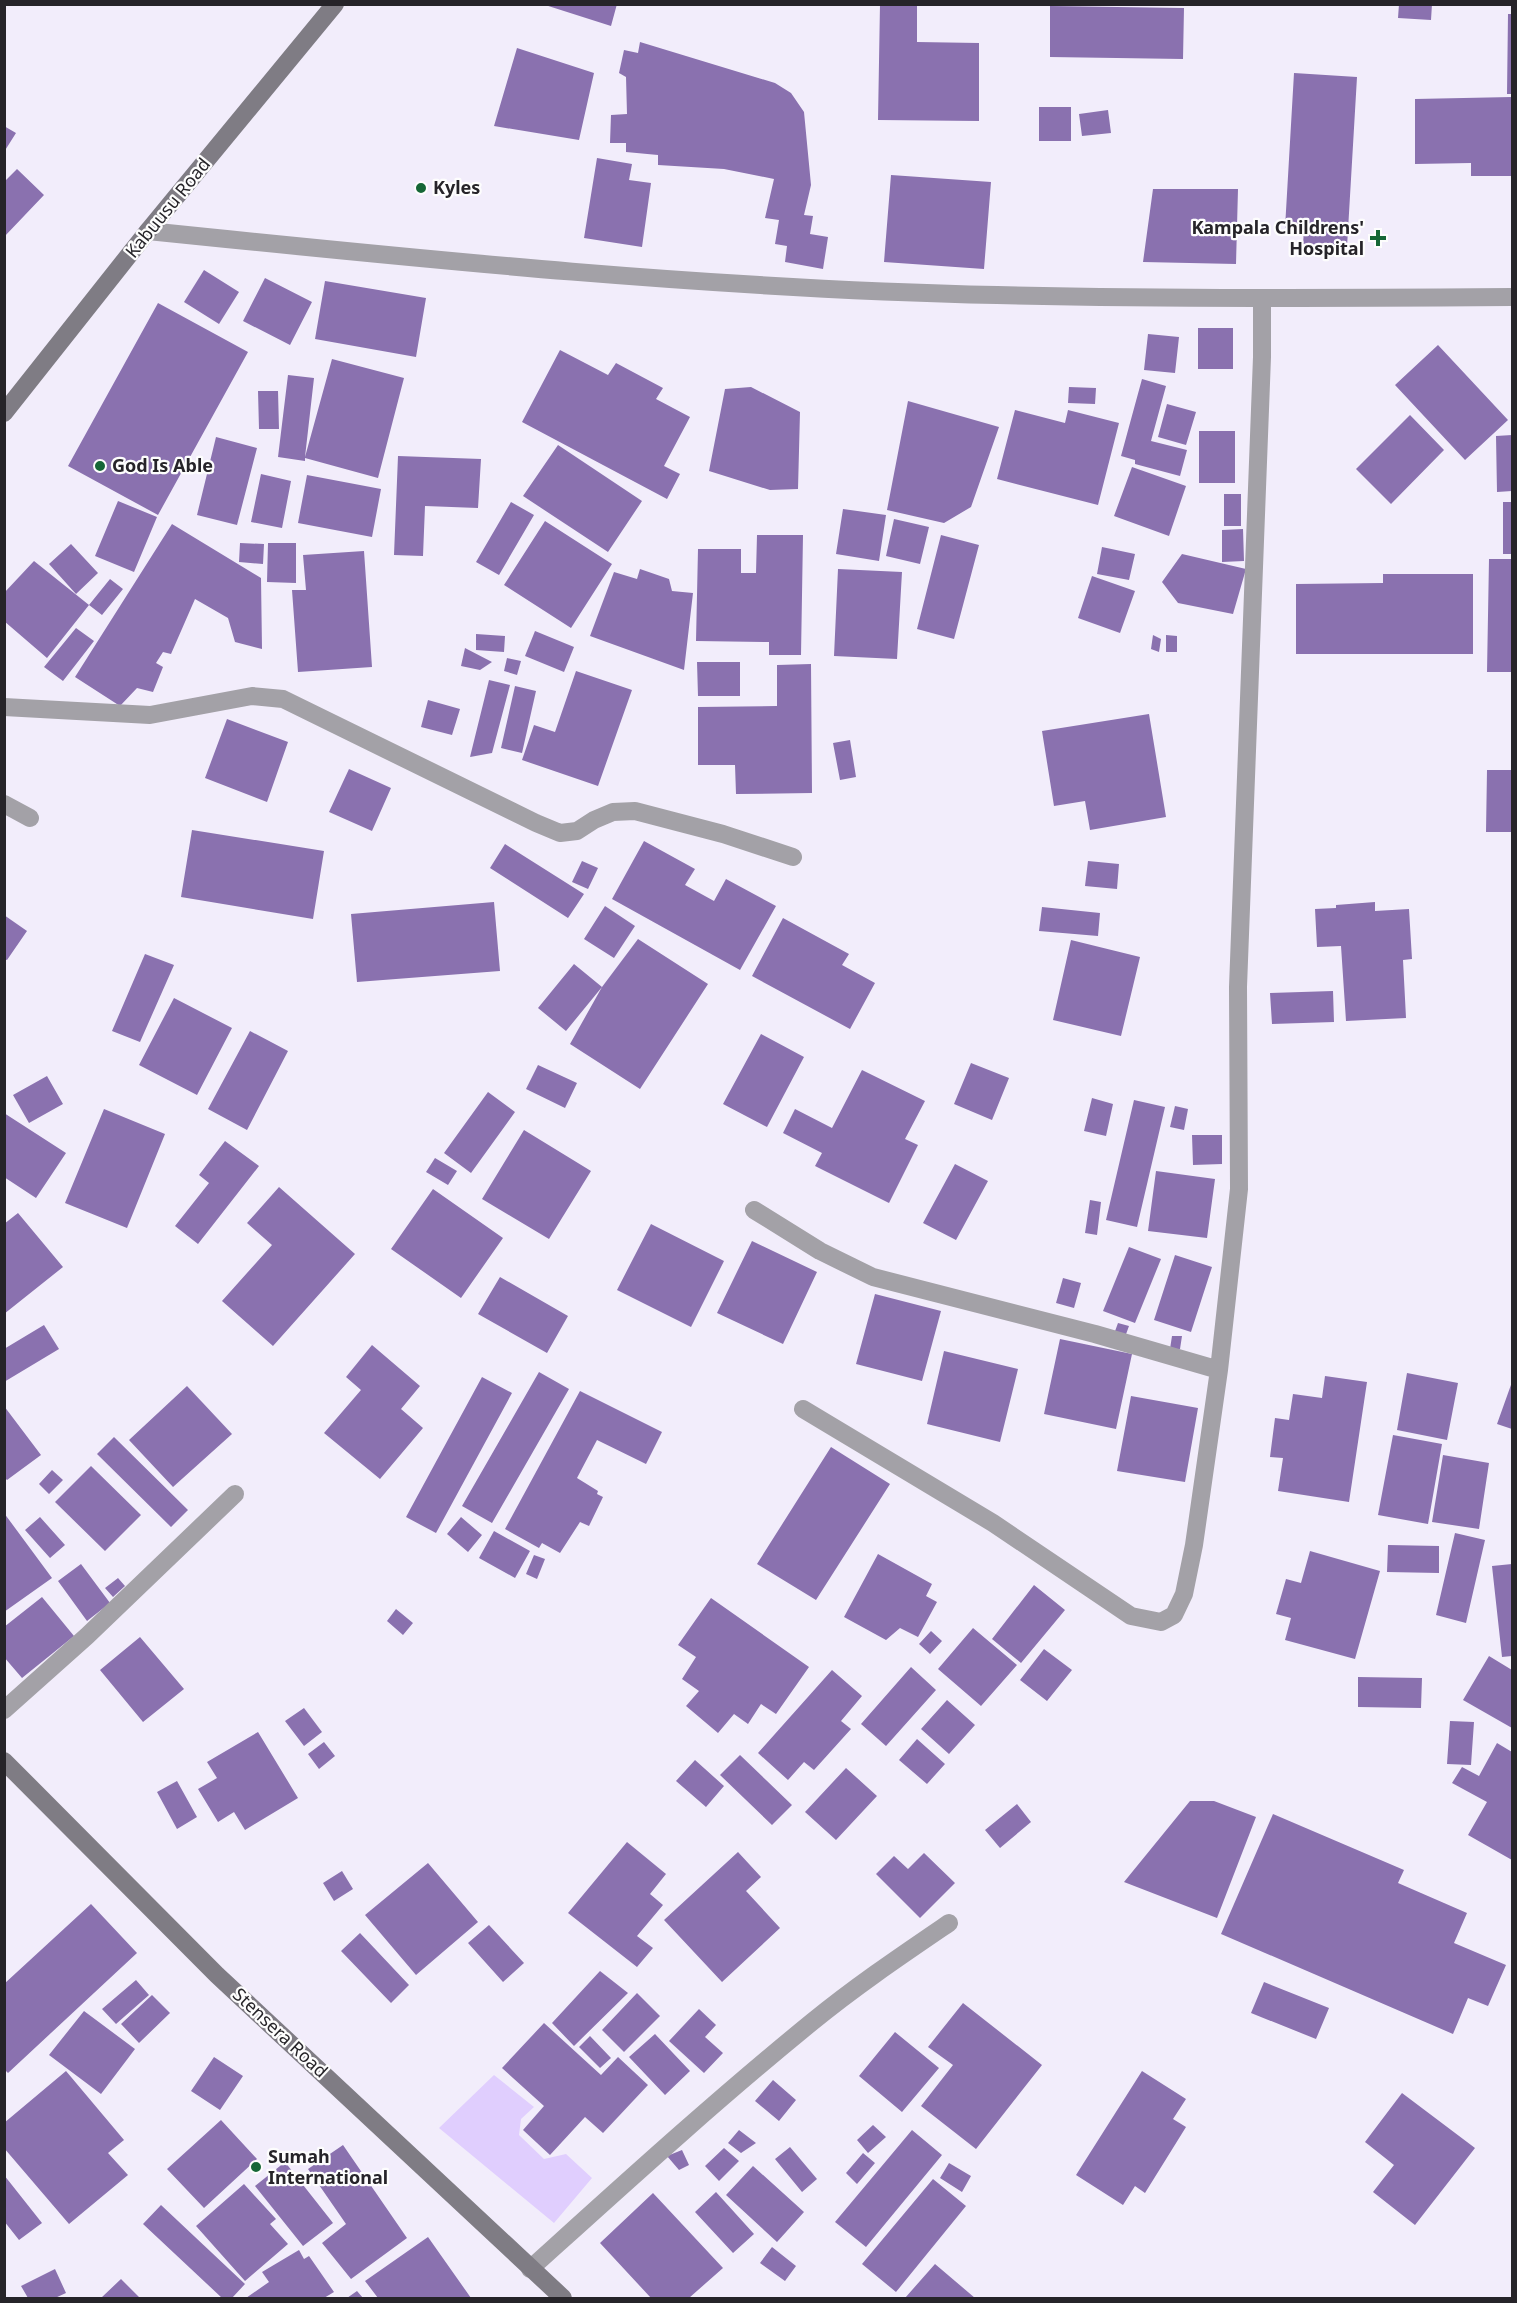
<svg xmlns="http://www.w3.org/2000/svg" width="1517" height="2303" viewBox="0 0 1517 2303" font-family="'Noto Sans',sans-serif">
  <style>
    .green { fill: #e0cefe }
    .building { fill: #8a71af }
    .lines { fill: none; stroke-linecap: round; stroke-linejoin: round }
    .lane { stroke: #a3a1a7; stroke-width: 18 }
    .street { stroke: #a3a1a7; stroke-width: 18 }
    .secondary { stroke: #7f7c84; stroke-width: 18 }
    .poi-dot { fill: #156636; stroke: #fdfdfd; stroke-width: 2 }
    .labels { text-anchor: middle; stroke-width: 4.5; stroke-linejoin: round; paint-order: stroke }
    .poi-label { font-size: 18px; font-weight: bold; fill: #262429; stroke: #fdfdfd; text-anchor: start }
    .street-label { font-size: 18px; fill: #262429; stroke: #fdfdfd }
  </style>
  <rect width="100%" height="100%" fill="#f2edfb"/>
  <path class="green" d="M494 2075 534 2107 521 2119 519 2135 544 2159 566 2154 592 2178 554 2223 439 2128Z"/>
  <path class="building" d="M542 4H617L611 26Z
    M880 4H917V42L979 43V121L878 120Z
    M1399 4H1432L1431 20 1398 18Z
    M1050 6 1184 8 1183 59 1050 57Z
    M1508 14H1512V94H1507Z
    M640 42 775 83 791 93 804 112 811 185 804 215 813 216 810 234 828 237 823 269 785 262 787 246 775 244 779 220 765 218 774 179 724 169 658 165V155L626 152V143H610L611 115 627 114 626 77 619 73 624 50 638 53Z
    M517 48 594 73 579 140 494 126Z
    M1294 73 1357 77 1347 247 1303 244 1304 230 1285 228Z
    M1512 97V176H1471V163L1415 164V99Z
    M1039 107H1071V141H1039Z
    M1108 110 1111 133 1082 136 1079 114Z
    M4 126 16 133 4 152Z
    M597 158 632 164 629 180 651 183 642 247 584 238Z
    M17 169 44 195 4 237V182Z
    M891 175 991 182 984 269 884 262Z
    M1153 189H1238L1236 264 1143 262Z
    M204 270 239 292 219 324 184 302Z
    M265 278 312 302 290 345 243 321Z
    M325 281 426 298 416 357 315 339Z
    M158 303 248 352 158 515 68 466Z
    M1198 328H1233V369H1198Z
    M1148 334 1179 337 1175 373 1144 370Z
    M1438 345 1508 420 1465 460 1395 385Z
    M560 350 608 375 616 363 663 388 656 399 690 417 664 466 680 474 667 499 522 422Z
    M332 359 404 378 378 478 305 458V461L278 457 288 375 314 378 305 457Z
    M1142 379 1166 386 1151 441 1187 450 1180 476 1135 464V460L1121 456Z
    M751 387 800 412 798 489 770 490 709 471 725 389Z
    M1069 387 1096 388 1095 404 1068 403Z
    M258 391H278L279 429H259Z
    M908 401 999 427 971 507 944 523 887 510Z
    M1167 404 1196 412 1186 445 1158 437Z
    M1015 410 1065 423 1068 410 1119 423 1098 505 997 479Z
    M1410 415 1444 450 1391 504 1356 469Z
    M1199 431H1235V483H1199Z
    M1512 435V491L1497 492 1496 436Z
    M216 437 257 448 237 525 197 515Z
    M558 445 642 501 608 552 523 496Z
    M398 456 481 459 478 508 425 506 423 556 394 555Z
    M1132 467 1186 486 1169 536 1114 516Z
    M261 474 291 481 282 528 251 522Z
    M307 475 381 489 372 537 298 523Z
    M1224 494H1241V526H1224Z
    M118 501 157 517 134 572 95 556Z
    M511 502 534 515 499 575 476 562Z
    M1503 502H1512V554H1503Z
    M843 509 886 515 879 561 836 554Z
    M894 519 929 527 920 564 886 556Z
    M545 521 612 564 571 628 504 585Z
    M172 524 261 578 262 649 235 642 228 618 195 599 171 654 163 652 156 663 163 667 153 692 137 688 120 706 75 677Z
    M1243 529 1244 561 1222 562V530Z
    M757 535H803L801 655H769V642L696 641 698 549H741V573H756Z
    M941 535 979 545 954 639 917 629Z
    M240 543 264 544 263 564 239 562Z
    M268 543H296V583L267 582Z
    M71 544 98 573 76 594 49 564Z
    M1102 547 1135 554 1129 580 1097 574Z
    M364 551 372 667 298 672 292 590H306L303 555Z
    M1182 554 1246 569 1233 614 1178 603 1162 582Z
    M1489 559H1512V672H1487Z
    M34 561 89 605 47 658 4 621V593Z
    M640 569 669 579 672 591 693 593 684 670 590 636 614 572 637 579Z
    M838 569 902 572 897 659 834 656Z
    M1383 574H1473V654H1296V584L1383 583Z
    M1092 576 1135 591 1120 633 1078 618Z
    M110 579 123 589 102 615 89 605Z
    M76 628 94 641 63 681 44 667Z
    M535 631 574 647 564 672 525 656Z
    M476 634 505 636 504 652 476 650Z
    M1153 635 1161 639 1159 652 1151 649Z
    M1166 635 1177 636V652H1166Z
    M465 648 492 662 480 670 461 666Z
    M507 658 521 661 517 675 504 671Z
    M697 662H740V696H698Z
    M811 664 812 793 736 794 735 765H698V707L777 706V665Z
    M576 671 632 690 598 786 522 760 534 725 555 732Z
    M489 680 510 685 492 753 470 757Z
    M515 686 536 691 522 753 501 748Z
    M428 700 460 709 452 735 421 727Z
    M1149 714 1166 817 1090 830 1085 801 1054 806 1042 731Z
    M227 719 288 742 267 802 205 778Z
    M850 740 856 777 840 780 833 743Z
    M349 769 391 788 372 831 329 812Z
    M1487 770H1512V832H1486Z
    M192 830 324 851 313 919 181 897Z
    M644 841 695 869 685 885 714 901 726 879 776 906 740 970 612 899Z
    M505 844 584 894 568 918 490 868Z
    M582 861 598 868 588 889 572 882Z
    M1088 861 1119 864 1117 889 1085 886Z
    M494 902 500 971 357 982 351 914Z
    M1375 902V911L1409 909 1412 959 1403 960 1406 1018 1346 1021 1341 946 1317 947 1315 909 1336 908V905Z
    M605 906 635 926 614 958 584 939Z
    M1042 907 1100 913 1098 936 1039 931Z
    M4 915 27 931 7 960 4 959Z
    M783 918 849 954 842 965 875 983 850 1029 752 976Z
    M638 939 708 984 640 1089 570 1044 602 987Z
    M1071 940 1140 957 1121 1036 1053 1020Z
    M145 954 174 965 140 1042 112 1031Z
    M574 964 602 987 566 1031 538 1008Z
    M1333 991 1334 1022 1272 1024 1270 993Z
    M174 998 232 1028 197 1095 139 1065Z
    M250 1031 288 1051 247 1130 208 1109Z
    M761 1034 804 1057 767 1127 723 1104Z
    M971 1063 1009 1078 992 1120 954 1104Z
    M538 1065 577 1083 565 1108 526 1089Z
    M862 1070 925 1101 905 1139 918 1145 889 1203 815 1166 822 1153 783 1133 795 1109 832 1128Z
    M47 1076 63 1104 29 1123 13 1095Z
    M488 1092 515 1112 471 1173 444 1153Z
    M1092 1098 1113 1104 1106 1136 1084 1131Z
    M1134 1100 1165 1107 1137 1227 1106 1220Z
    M1175 1106 1188 1109 1184 1130 1170 1127Z
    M104 1109 165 1134 127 1228 65 1203Z
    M4 1113 66 1153 36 1198 4 1177Z
    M524 1130 591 1171 549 1239 482 1199Z
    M1192 1135H1222V1164L1193 1165Z
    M225 1141 259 1166 198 1244 175 1226 209 1183 199 1175Z
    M435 1158 457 1171 448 1185 426 1172Z
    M955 1164 988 1181 956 1240 923 1223Z
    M1156 1171 1215 1179 1207 1238 1148 1231Z
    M279 1187 355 1254 273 1346 222 1301 272 1245 247 1223Z
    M433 1189 503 1238 461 1298 391 1249Z
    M1090 1200 1101 1202 1097 1235 1085 1233Z
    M18 1213 63 1267 4 1314V1224Z
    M651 1224 724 1261 691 1327 617 1290Z
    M752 1241 817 1272 783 1344 717 1313Z
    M1129 1247 1161 1259 1135 1323 1103 1311Z
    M1175 1255 1212 1267 1191 1332 1154 1320Z
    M500 1277 568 1316 547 1353 478 1314Z
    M1063 1278 1081 1283 1074 1308 1056 1303Z
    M875 1294 941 1311 922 1381 856 1364Z
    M1118 1323 1129 1326 1125 1337 1114 1334Z
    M44 1325 59 1349 4 1382V1349Z
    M1172 1336H1182L1180 1349H1170Z
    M1060 1339 1132 1354 1116 1429 1044 1414Z
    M372 1345 420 1386 401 1409 423 1428 380 1479 324 1433 361 1390 346 1377Z
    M944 1351 1018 1369 1000 1442 927 1424Z
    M539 1372 569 1389 492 1523 462 1506Z
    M1407 1373 1458 1383 1447 1440 1397 1430Z
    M1325 1376 1367 1382 1349 1502 1278 1491 1283 1458 1270 1457 1275 1418 1289 1420 1293 1394 1322 1398Z
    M482 1377 512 1393 436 1533 406 1517Z
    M1512 1382V1429L1497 1424Z
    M187 1386 232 1434 173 1487 129 1440Z
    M580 1391 662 1432 646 1464 597 1440 577 1478 598 1491 597 1494 603 1497 589 1526 580 1522 560 1553 542 1543 539 1548 505 1529Z
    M1131 1396 1198 1408 1185 1482 1117 1471Z
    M4 1406 41 1455 7 1480 4 1477Z
    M1393 1435 1442 1444 1428 1524 1378 1515Z
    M114 1437 188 1510 171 1527 97 1454Z
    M831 1447 890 1484 816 1600 757 1564Z
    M1443 1455 1489 1463 1479 1529 1432 1522Z
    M91 1466 141 1515 105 1551 55 1502Z
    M52 1470 63 1480 49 1494 39 1484Z
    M4 1513 52 1578 4 1612Z
    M40 1517 65 1545 50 1558 25 1530Z
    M461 1517 482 1535 468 1552 447 1534Z
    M494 1531 530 1551 515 1578 479 1558Z
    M1455 1533 1485 1540 1466 1623 1436 1615Z
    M1388 1545 1439 1546V1573L1387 1572Z
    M1310 1551 1380 1571 1355 1659 1285 1640 1291 1618 1276 1614 1286 1579 1301 1583Z
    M878 1554 932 1584 926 1596 937 1602 918 1637 900 1628 886 1640 844 1617Z
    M534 1555 545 1559 537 1579 526 1574Z
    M81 1564 110 1603 87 1621 58 1581Z
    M1512 1564V1656L1502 1657 1492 1566Z
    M118 1578 125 1586 113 1597 105 1588Z
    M1034 1585 1065 1610 1021 1663 992 1639Z
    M42 1597 74 1636 22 1678 4 1657V1627Z
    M711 1598 809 1667 776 1714 761 1704 748 1724 734 1714 718 1733 686 1706 699 1691 682 1679 696 1657 678 1645Z
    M396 1609 413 1623 403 1635 387 1621Z
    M973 1628 1017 1665 981 1706 938 1669Z
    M931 1631 942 1641 930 1654 919 1644Z
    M140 1637 184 1689 143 1722 100 1670Z
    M1044 1649 1072 1670 1047 1701 1020 1680Z
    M1489 1656 1512 1670V1728L1463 1700Z
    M911 1667 936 1690 886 1746 861 1724Z
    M832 1670 862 1696 841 1721 851 1729 814 1770 804 1762 788 1780 758 1753Z
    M1358 1677 1422 1678 1421 1708 1358 1707Z
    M947 1700 975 1725 949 1754 921 1729Z
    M304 1708 322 1732 304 1746 285 1721Z
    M1450 1721 1474 1722 1471 1765 1447 1764Z
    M258 1732 298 1798 245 1830 234 1812 218 1822 198 1789 217 1778 207 1762Z
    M917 1739 945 1764 927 1784 899 1760Z
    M324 1742 335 1756 319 1769 308 1754Z
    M1497 1743 1512 1752V1860L1468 1835 1487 1802 1452 1783 1462 1767 1479 1776Z
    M740 1755 792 1805 772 1825 720 1775Z
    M695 1760 724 1786 706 1807 676 1781Z
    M846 1768 877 1796 836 1840 805 1812Z
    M177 1781 197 1817 177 1829 157 1792Z
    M1190 1801H1214L1256 1817 1217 1918 1124 1882Z
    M1017 1804 1031 1822 1000 1848 985 1830Z
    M1273 1814 1404 1870 1398 1883 1467 1913 1454 1943 1506 1965 1488 2006 1468 1998 1453 2034 1221 1934Z
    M627 1842 666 1874 650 1894 663 1905 637 1936 653 1948 637 1967 568 1913Z
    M738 1852 761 1877 746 1891 780 1928 722 1982 664 1920Z
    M924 1853 955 1883 920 1918 876 1874 894 1856 908 1869Z
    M428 1863 478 1922 416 1975 365 1915Z
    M342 1871 353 1889 334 1901 323 1883Z
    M91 1904 137 1953 8 2073 4 2069V1984Z
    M489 1925 524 1963 503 1982 468 1943Z
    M360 1933 409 1985 391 2003 341 1951Z
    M600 1971 628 1993 574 2046 552 2023Z
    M136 1980 149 1995 116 2024 102 2009Z
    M1264 1982 1329 2008 1316 2039 1251 2013Z
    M637 1993 660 2016 624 2052 602 2030Z
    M152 1995 170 2013 139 2043 121 2024Z
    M963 2003 1042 2065 976 2149 921 2106 953 2065 928 2047Z
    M699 2009 716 2025 705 2037 723 2053 704 2073 669 2041Z
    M84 2011 135 2049 101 2094 49 2055Z
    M544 2023 601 2075 618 2057 648 2085 603 2133 585 2117 550 2155 523 2130 544 2106 502 2068Z
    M895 2032 939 2068 902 2112 859 2076Z
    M655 2034 690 2071 665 2095 629 2057Z
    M590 2036 611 2058 600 2068 579 2047Z
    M214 2057 243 2076 220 2110 191 2091Z
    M66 2071 124 2140 108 2153 128 2175 69 2224 4 2148V2123Z
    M1142 2071 1186 2099 1173 2119 1186 2127 1145 2193 1135 2186 1123 2205 1076 2175Z
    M773 2080 796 2100 779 2121 755 2101Z
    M1402 2093 1475 2148 1415 2225 1373 2192 1394 2165 1365 2142Z
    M221 2120 257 2159 204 2208 167 2169Z
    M873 2125 886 2137 868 2153 857 2140Z
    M739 2130 756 2143 741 2153 728 2143Z
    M912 2130 942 2155 866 2247 835 2222Z
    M343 2145 407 2238 351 2279 322 2243 346 2224 308 2169Z
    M790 2147 817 2179 802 2192 775 2159Z
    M724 2148 739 2161 719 2181 705 2166Z
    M682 2150 689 2165 679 2170 667 2156Z
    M863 2153 875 2163 857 2184 846 2173Z
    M285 2162 333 2223 303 2246 255 2186Z
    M949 2163 971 2176 962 2192 940 2178Z
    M753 2166 804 2212 777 2242 726 2195Z
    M4 2175 42 2223 19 2240 4 2221Z
    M933 2179 966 2206 896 2292 862 2264Z
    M244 2184 276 2219 270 2224 288 2244 245 2281 196 2226Z
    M716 2192 754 2234 733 2253 695 2212Z
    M653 2193 723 2268 689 2298H651L600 2243Z
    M161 2205 245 2284 232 2298H222L143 2224Z
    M428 2237 471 2298H378L365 2281Z
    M772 2247 796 2266 785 2281 760 2263Z
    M299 2250 304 2259 309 2256 334 2292 324 2298H246L269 2282 262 2272Z
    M935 2264 975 2298H905Z
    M55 2269 66 2293 55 2298H28L21 2286Z
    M121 2279 140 2298H101Z
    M357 2291 363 2298H347Z"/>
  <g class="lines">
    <path class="lane" d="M4 804 30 818"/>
    <path class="street" d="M148 231C430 260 714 289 997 295 1169 299 1341 298 1512 297
      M4 707 150 715 252 696 283 699 536 823 560 833 577 831 594 820 613 812 635 811 723 834 793 857
      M754 1210 820 1251 873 1277 1095 1334 1219 1370
      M803 1409 993 1523 1131 1616 1161 1622 1174 1615 1184 1594 1194 1545 1219 1370 1239 1189 1238 987 1262 357V298
      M4 1710 87 1636 235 1494
      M530 2269C623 2185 715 2101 812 2022 856 1986 902 1955 949 1923"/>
    <path class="secondary" d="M4 413 148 231 335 4
      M4 1761 217 1975 563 2298"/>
  </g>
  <g class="poi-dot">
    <circle cx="421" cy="188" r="6"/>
    <path d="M1375 229h6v6h6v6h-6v6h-6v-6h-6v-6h6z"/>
    <circle cx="100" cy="466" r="6"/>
    <circle cx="256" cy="2167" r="6"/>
  </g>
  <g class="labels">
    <g class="poi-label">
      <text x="433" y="194">Kyles</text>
      <text x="1364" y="234" text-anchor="end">Kampala Childrens'<tspan x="1364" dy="21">Hospital</tspan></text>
      <text x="112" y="472">God Is Able</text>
      <text x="268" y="2163">Sumah<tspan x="268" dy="21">International</tspan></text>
    </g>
    <g class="street-label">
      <text transform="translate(168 208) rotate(-51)" y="6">Kabuusu Road</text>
      <text transform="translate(280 2033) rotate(43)" y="6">Stensera Road</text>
    </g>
  </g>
  <rect width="1517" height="2303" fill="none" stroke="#262429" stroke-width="12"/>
</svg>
